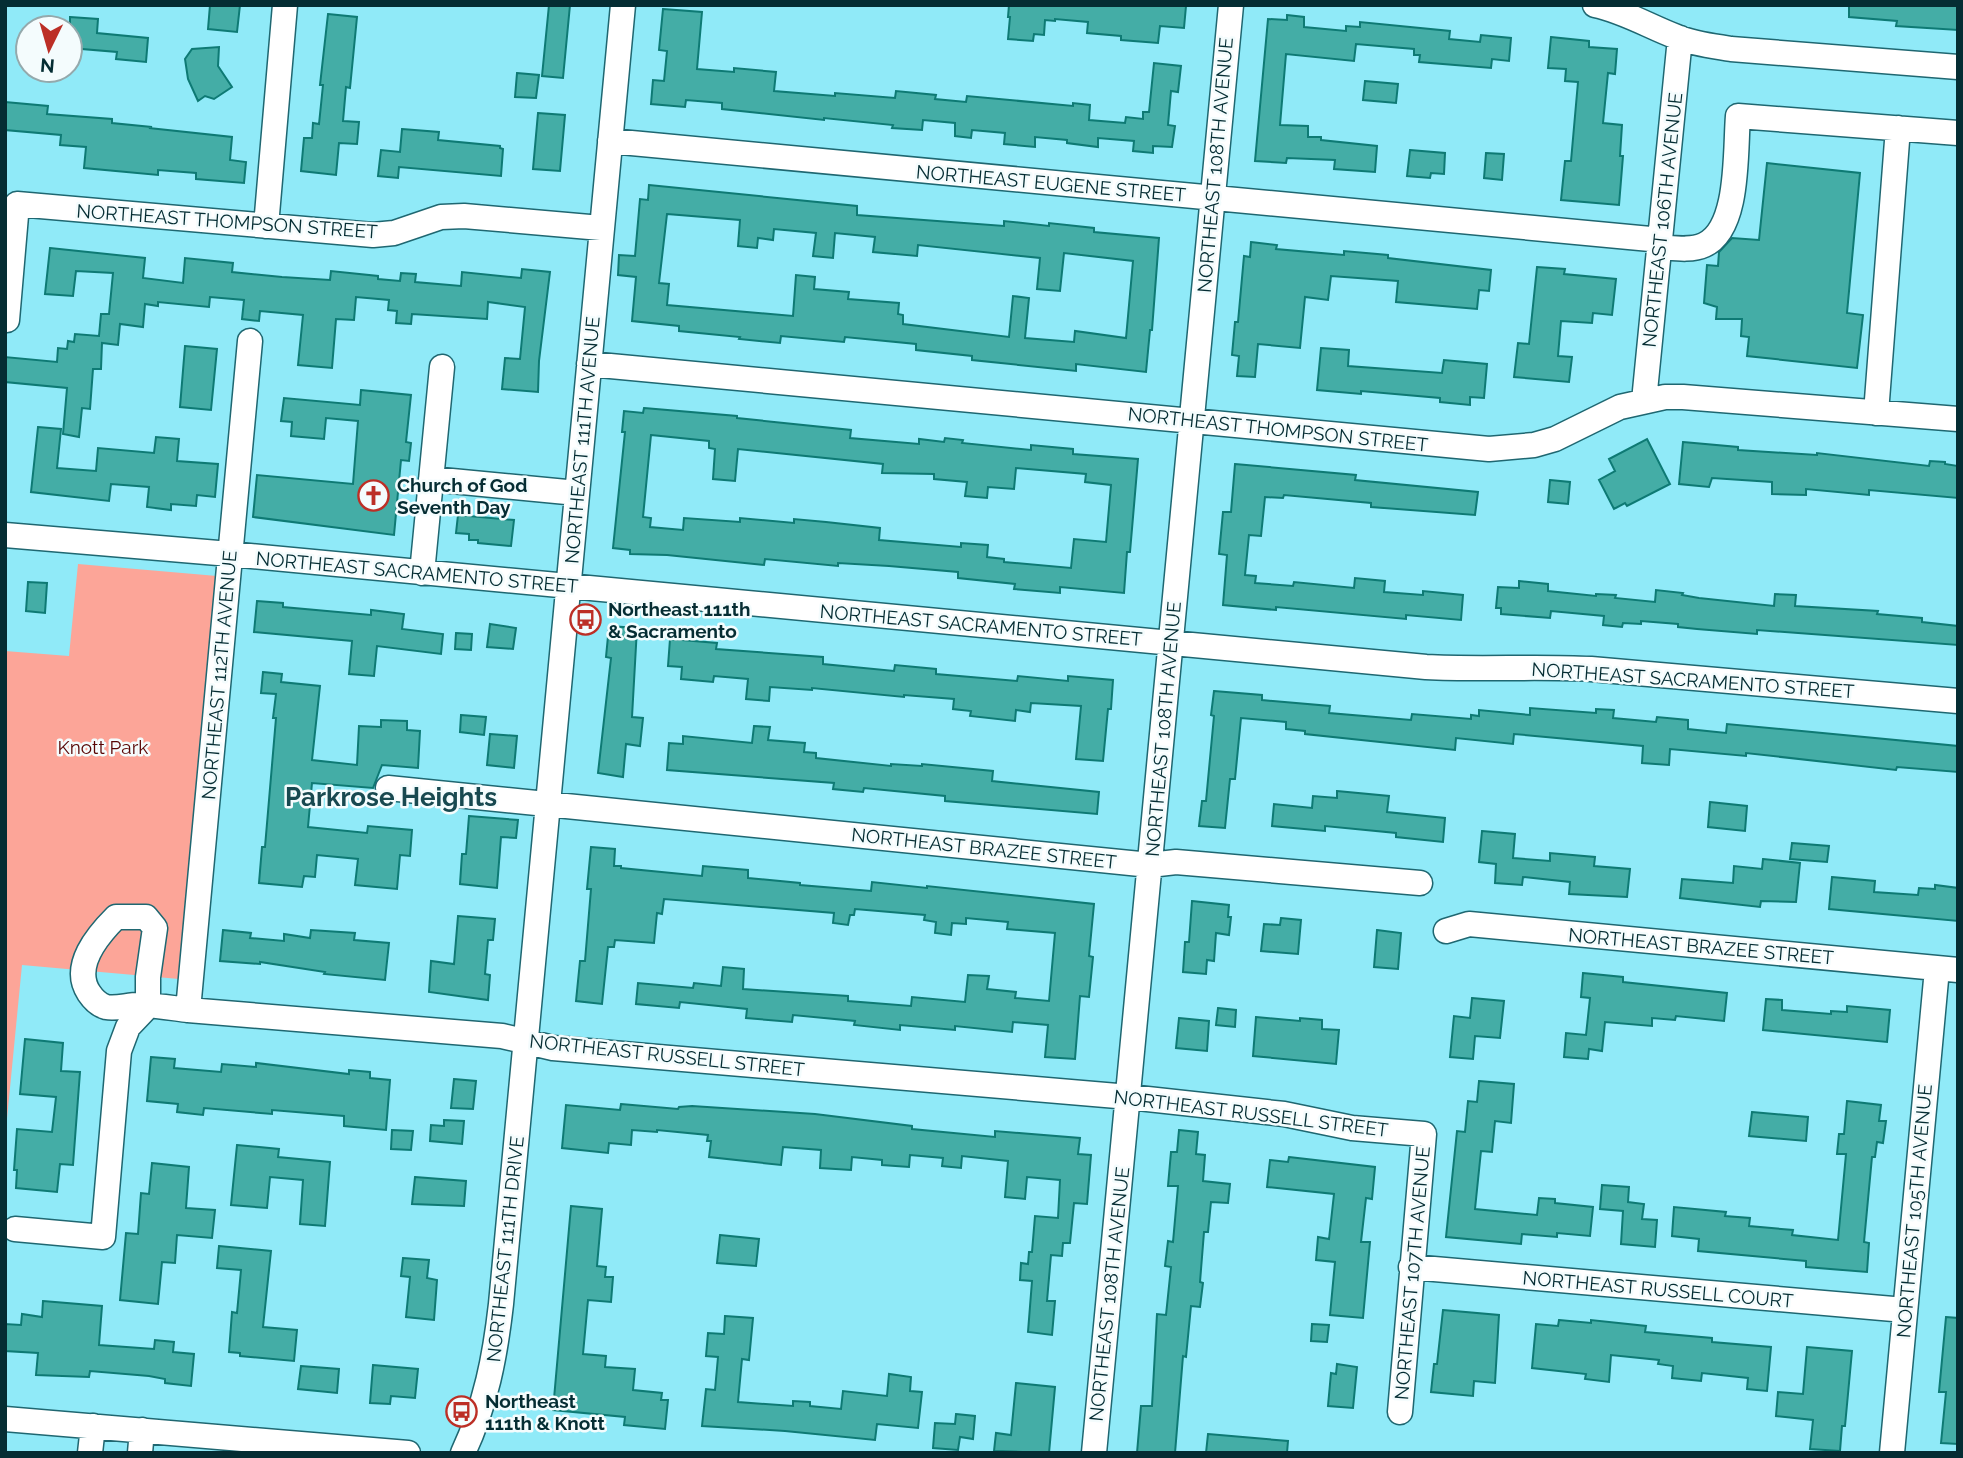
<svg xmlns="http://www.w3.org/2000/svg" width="1963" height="1458" viewBox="0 0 1963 1458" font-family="Raleway,sans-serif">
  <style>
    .green { fill: #fca598 }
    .building { fill: #44ada6; stroke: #0e7a74; stroke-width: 2; fill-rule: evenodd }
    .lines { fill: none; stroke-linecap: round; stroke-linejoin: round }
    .minor-casing { stroke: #1f6771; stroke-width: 27 }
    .minor { stroke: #fff; stroke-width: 24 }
    .labels { text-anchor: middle; stroke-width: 5; stroke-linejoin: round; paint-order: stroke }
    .street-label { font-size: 19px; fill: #052d33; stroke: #f4fcfd }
    .poi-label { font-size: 19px; font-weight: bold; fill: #052d33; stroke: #f4fcfd; text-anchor: start }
    .park-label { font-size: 19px; fill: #580504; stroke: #f4fcfd }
    .district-label { font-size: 26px; font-weight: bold; fill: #184950; stroke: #f4fcfd }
  </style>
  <rect width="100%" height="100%" fill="#90eaf8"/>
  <path class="green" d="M78 564 217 576 179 979 22 965 5 1139V651L69 656Z"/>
  <path class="building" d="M210 5H240L237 32 208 29Z
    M549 5H570L563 78 542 76Z
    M1009 5H1177L1186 6 1184 28 1160 26 1158 43 1121 40V36L1087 33 1088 22 1055 19V21L1045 20 1044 35 1034 34 1033 41 1008 39 1010 17H1008Z
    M1849 5H1958V30L1896 26 1897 21 1849 17Z
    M663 9 702 12 697 69 734 72V68L776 72 774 91 835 96V93L895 98 896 91 936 95 935 99 966 102 967 96 1073 106V103L1090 105 1089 120 1125 123 1126 117 1143 119V112H1149L1154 63 1181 66 1178 92 1171 91 1168 125 1175 126 1172 147 1153 146V153L1133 151 1134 141 1098 138V147L1067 143V140L1035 137V147L1004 144 1005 133 972 130 971 138 955 136V123L923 120 922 130 892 128 893 125 824 118V120L722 109V103L686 100 685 107 651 104 653 80 664 81 667 51 659 50Z
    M328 14 357 17 350 88 346 87 343 121 359 122 357 144 339 143 336 175 301 171 304 138H312L313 123 319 124 323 85H320Z
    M1287 15 1304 17V27L1346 31V26L1360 27V22L1450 31 1449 39 1480 42 1481 35 1511 38 1509 61 1492 59 1491 68 1419 62 1420 55H1414V49L1356 44 1354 61 1286 54 1280 125 1308 126V137H1321V140L1377 146 1375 172 1334 169 1335 160 1287 158 1286 163 1255 161 1268 19 1287 20Z
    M70 17 98 19 97 33 148 38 146 62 116 59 117 52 70 48Z
    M1551 37 1589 41V47L1617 49 1615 74 1608 73 1603 123 1622 125 1620 156H1623L1619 205 1561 200 1565 161H1571L1578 82 1565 81 1566 69 1548 68Z
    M219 47 218 66 232 87 214 99 205 96 198 101 188 79 185 59 192 49Z
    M517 73 539 75 536 98 515 97Z
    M1365 81 1398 84 1396 103 1363 100Z
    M5 102 48 106 47 114 112 119V123L152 127 149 128 232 137 230 160 246 162 244 183 196 179V173L158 170V175L84 168 86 147 60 145 61 135 5 130Z
    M538 113 565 115 560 171 533 169Z
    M402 129 439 132 438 140 500 146V148L503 149 501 176 399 167 398 178 378 176 381 150 400 152Z
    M1410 150 1445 153 1444 174 1431 173 1430 178 1407 176Z
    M1486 153 1504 154 1502 180 1484 178Z
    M1767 163 1860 173 1847 313 1863 315 1857 368 1747 356 1749 337 1741 336 1742 319H1716L1717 307 1704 303 1707 265 1718 266 1719 252 1732 238 1759 240Z
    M649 185 857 206V215L1004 226V221L1049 226V223L1094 228V232L1159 238 1152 330H1150L1146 372 1076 364V371L972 360V356L916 350V344L845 337 844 342 781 336 780 343 739 339 740 337 679 331V326L632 321 636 277 618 275 619 255 635 256 640 199 648 200ZM667 214 740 220 738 246 757 248 758 238 773 240 774 229 816 233 813 256 833 258 835 233 875 237 873 252 917 256 918 245 1040 258 1037 289 1060 291 1064 253 1133 261 1126 338 1075 331 1074 342 1025 338 1029 298 1013 296 1009 337 903 324V315L898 314 899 303 848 299 849 292 814 289 815 277 796 275 793 316 667 305 669 284 659 283Z
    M1251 242 1277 245 1276 249 1344 255V251L1388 255V258L1491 270 1489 291 1479 290 1477 309 1396 302 1398 281 1331 276 1328 300 1305 297 1300 348 1258 344 1255 377 1237 376 1239 356 1232 355 1235 322H1238L1244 256 1250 257Z
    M50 248 145 258 143 278 183 283 185 258 233 263 232 272 282 277 330 280 331 271 378 276V279L400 281 401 273 416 274 415 282 461 286 462 272 521 278 522 269 550 272 539 361 538 392 502 389 505 358 520 359 525 307 488 302 487 319 412 314 411 324 396 323 397 311 388 310 389 300 356 297 354 320 336 319 332 368 298 365 303 315 260 311 259 321 242 319 244 300 210 297 209 307 158 302V306L145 304 143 327 120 324 118 345 102 343 101 369H93L90 409 82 408 79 437 63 434 67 388 5 382V357L57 362 58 348 67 349 68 341 74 342 75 334 99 336 101 314H109L113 273 76 271 73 296 45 294Z
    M1537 267 1565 269 1564 274 1616 279 1612 315 1593 313 1592 323 1561 321 1558 356 1572 357 1569 382 1514 377 1518 343 1529 344Z
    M185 346 217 349 211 410 180 407Z
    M1321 348 1349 350 1348 366 1442 373 1444 360 1487 364 1484 398 1470 397V405L1440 402V398L1361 391V394L1317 390Z
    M361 390 411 395 406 442 411 443 409 461 401 460 394 535 253 517 257 475 353 484 358 421 326 418 324 439 291 436 292 422 281 421 284 398 360 405Z
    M644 408 737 416V418L851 430 850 438 919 444V439L944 442 945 438 963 440 962 443 1031 450V445L1073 449V454L1138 459 1130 552H1127L1124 593 1060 587V593L1014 589 1015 584 958 578V572L889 566 838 563V566L765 559 764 565 667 555 630 554V550L613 548 625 432H622L624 411 643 413ZM651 435 709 441V448L715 449 713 479 735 481 738 449 883 464 882 473 934 474V479L967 482 965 496 987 498 988 487 1014 489 1016 468 1086 474 1085 482 1111 485 1106 542 1074 539 1071 568 1004 562V559L987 557 988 545 961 543V547L879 540 880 528 826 522 794 519V523L740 518V522L684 518 683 530 650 527 651 518 643 517Z
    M38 427 61 429 57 468 96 471 98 448 154 453 156 437 179 439 177 461 218 464 215 497 197 495 196 506 171 504V510L147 507 149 487 111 484 109 501 31 492Z
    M1647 439 1670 484 1627 506 1625 503 1614 509 1599 480 1615 471 1609 459Z
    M1683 442 1738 447V450L1817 455V453L1929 466 1930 461 1945 462V464L1958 466V498L1869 490V495L1806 489V495L1772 494V482L1712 478 1709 487 1679 484Z
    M1235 464 1356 475 1355 480 1478 492 1475 515 1371 507V503L1284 495 1283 498 1265 497 1261 536 1249 535 1245 575 1256 576 1255 583 1293 586 1294 582 1354 588 1355 578 1385 581 1384 592 1423 595V591L1463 595 1461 620 1406 615V619L1276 607V610L1223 605 1227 555 1219 554 1223 512H1231Z
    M1550 480 1570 482 1568 504 1548 502Z
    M458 515 514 520 511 546 478 543V540H469V534L456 533Z
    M1519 581 1548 584V591L1596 596V594L1616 595 1615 598 1655 602 1656 590 1683 593 1682 595 1699 598 1774 606 1775 594 1796 595 1795 606 1878 611 1877 614 1922 618V622L1958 626V645L1757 630V634L1697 629 1678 627V624L1641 621V624L1623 623 1622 627 1603 625 1604 616 1551 611 1550 618 1501 614V608H1496L1498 587 1519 588Z
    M28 582 47 583 45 613 26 611Z
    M257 601 283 603V607L371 615V610L404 614 402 629 443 634 441 654 377 646 374 676 349 674 352 641 254 632Z
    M490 624 516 628 513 649 487 647Z
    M609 626 637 628 632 717 643 718 640 746 626 744 623 777 598 773 611 658 606 657Z
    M456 633 472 634 471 650 455 649Z
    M670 639 717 643 716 649 823 657V664L894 671 895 665 936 669V674L1017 681 1018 676 1068 681V676L1113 680 1111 709H1108L1103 761 1076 759 1081 706 1031 703 1030 712 1016 710 1015 721 970 716 971 711 953 709 954 699 904 695V697L812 688V690L770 687 769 701 746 699 748 679 714 676 713 682 681 679 682 667 668 666Z
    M263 672 282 674 281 682 320 686 312 760 357 765 359 726 381 727V720L407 721V730L420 731 418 768 382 765 373 788 312 783 308 827 367 833 368 826 412 830 410 856 400 855 397 889 355 885 358 859 317 855 315 877 304 876 302 887 259 883 262 847H265L276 718H273L276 694 261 693Z
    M1214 691 1262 695V700L1330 706 1329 713 1411 720 1412 714 1471 719V715L1479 716V710L1530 715V708L1596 713V709L1614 710 1613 718 1656 722 1657 717 1688 720V729L1726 733 1727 724 1958 746V772L1897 767 1896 770 1746 753V756L1670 749 1669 765 1642 763 1643 746 1514 734 1513 744 1456 738 1455 750 1305 734V731L1286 729V722L1241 718 1235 779H1230L1225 828 1199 826 1202 801H1206L1214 716 1211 715Z
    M461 715 486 717 484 735 460 732Z
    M754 726 770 727 768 740 805 743 804 752 816 753V758L891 766V764L922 766V764L993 771 992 781 1099 792 1097 814 945 801V796L864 788 863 792 833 789 834 783 667 770 669 743 683 744V736L752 743Z
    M490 734 517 736 514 768 487 765Z
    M1337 791 1389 796 1387 812 1445 818 1443 842 1396 837V833L1325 826V831L1272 826 1274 804 1312 808 1313 796 1337 798Z
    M1710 802 1747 806 1745 831 1708 827Z
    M469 816 518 820 516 838 501 837 497 888 460 884 462 854H466Z
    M1482 831 1515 834 1513 858 1550 861V853L1595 857 1594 866 1630 869 1627 897 1569 894 1570 882 1523 877 1522 885 1495 883 1496 864 1479 862Z
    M1792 843 1829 846 1827 862 1790 859Z
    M591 847 615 849 614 866H621V868L702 876 703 866 748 870V878L800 883V885L871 891 872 882 927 888V886L1094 904 1089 956 1093 957 1089 997 1080 996 1075 1059 1045 1057 1048 1025 1013 1022 1012 1032 955 1026V1030L900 1025V1030L854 1025 855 1021 793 1015 792 1022 746 1018 747 1009 680 1002 679 1008 636 1004 638 983 693 988 694 983 721 986 723 967 744 969 743 989 848 996V1001L911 1006 912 997 965 1002 968 975 989 976 987 989 1016 992 1015 998 1049 1001 1055 933 1007 929 1008 922 966 918V924L952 923 951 935 935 933 936 922 924 920 925 915 855 909 854 915H850L848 925 833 923 834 913 664 899 662 914 657 913 654 943 615 940 614 947H608L602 1004 576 1001 580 961H585L591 889H587Z
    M1763 859 1800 863 1796 902 1761 901 1760 907 1680 898 1682 879 1733 883 1734 866 1762 869Z
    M1832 877 1875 881 1874 892 1918 895 1919 888 1935 889V885L1958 888V921L1829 909Z
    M1192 901 1229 905 1228 917H1231L1229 935 1216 933 1214 961 1207 960 1206 974 1183 972 1185 942H1189Z
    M458 916 495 919 493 940H488L485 974 490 975 488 1000 429 992 431 961 454 964Z
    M1281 918 1301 920 1298 954 1261 951 1264 924 1280 925Z
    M223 930 251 933 250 938 284 941V934L310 938 311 930 355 933 354 940 389 943 385 980 324 974 325 972 260 962V964L220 961Z
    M1377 930 1401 933 1398 969 1374 967Z
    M1583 973 1623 977V982L1727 993 1724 1021 1676 1016 1675 1020 1652 1018V1026L1605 1022 1602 1051 1589 1049 1588 1059 1564 1057 1566 1033 1586 1035 1590 998 1581 997Z
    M1472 998 1504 1001 1500 1038 1475 1036 1473 1059 1450 1057 1454 1016 1470 1018Z
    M1766 999 1782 1000V1010L1831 1014V1011L1847 1012V1006L1890 1010 1887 1042 1763 1030Z
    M1218 1008 1236 1010 1235 1027 1216 1025Z
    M1256 1017 1300 1021V1018L1322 1020V1029L1339 1030 1336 1064 1253 1056Z
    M1179 1018 1209 1021 1207 1051 1176 1048Z
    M25 1039 63 1043 61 1071 80 1072 73 1165 60 1164 57 1192 16 1188 17 1170H14L17 1129 52 1132 56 1097 20 1094Z
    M151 1057 175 1059 174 1068 221 1072 222 1064 256 1067V1063L349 1074V1070L370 1072V1078L390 1080 386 1130 344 1126V1116L272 1110V1114L204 1108 203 1115 177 1112 178 1104 147 1101Z
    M454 1079 476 1081 473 1109 451 1108Z
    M1479 1081 1514 1084 1511 1123 1495 1121 1492 1152 1481 1151 1475 1209 1537 1215 1539 1198 1555 1199V1203L1593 1207 1590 1236 1557 1233V1237L1522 1234 1521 1244 1446 1237 1457 1131 1465 1132 1468 1101 1477 1102Z
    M1847 1101 1881 1105 1879 1121H1886L1883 1143 1877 1142 1875 1157H1872L1864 1242 1869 1243 1867 1272 1806 1267V1261L1698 1251 1699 1239 1672 1236 1674 1207 1726 1212 1725 1216 1750 1218 1749 1226 1793 1230 1792 1235 1838 1240 1846 1154H1837L1839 1134H1844Z
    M621 1104 678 1109 679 1107 692 1106 815 1114 912 1126V1129L995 1137V1131L1080 1138 1078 1154 1091 1155 1087 1204 1074 1203 1070 1243H1063L1062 1256 1051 1255 1047 1301H1055L1052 1335 1028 1332 1032 1281 1020 1280 1021 1263 1028 1264 1029 1252H1032L1035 1216 1058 1218 1060 1180 1027 1177 1025 1199 1005 1197 1008 1161 962 1156 961 1168 942 1166 943 1158 910 1155 909 1167 882 1165V1160L852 1157 851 1170 820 1168 821 1150 783 1147 781 1165 709 1157 711 1141H707L708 1135 657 1130V1132L632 1130 631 1145 609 1143 608 1153 562 1148 566 1105 620 1110Z
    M1752 1112 1808 1117 1806 1141 1749 1136Z
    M444 1120 464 1121 462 1144 430 1141 431 1125 444 1126Z
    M392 1130 413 1131 411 1150 391 1149Z
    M1179 1130 1198 1132 1196 1154 1205 1155 1203 1181 1230 1184 1228 1203 1211 1202 1208 1232H1204L1200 1282 1203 1283 1200 1307 1191 1306 1186 1357 1183 1356 1175 1453H1137L1141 1406H1152L1157 1314 1166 1315 1171 1267 1165 1266 1168 1241 1173 1242 1178 1186H1168L1171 1152H1177Z
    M237 1145 279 1149 278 1157 330 1162 325 1226 300 1224 303 1180 270 1177 267 1208 231 1205Z
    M1289 1157 1375 1167 1372 1199 1366 1198 1361 1242H1370L1363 1318 1330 1315 1335 1262 1316 1260 1318 1237 1329 1239 1334 1194 1267 1187 1270 1160 1288 1162Z
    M152 1163 189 1167 186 1208 215 1210 212 1238 177 1235 175 1263 162 1262 158 1304 120 1300 126 1233 138 1234 141 1193 149 1194Z
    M415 1177 466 1181 464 1206 412 1204Z
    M1602 1185 1629 1187 1628 1202 1644 1204 1642 1219 1657 1220 1655 1247 1621 1244 1623 1211 1600 1209Z
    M571 1206 602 1209 597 1266 606 1267 605 1277H613L611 1302 588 1300 583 1354 606 1356 605 1367 635 1369 633 1390 662 1393 661 1400H668L665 1429 624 1425 625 1417 553 1410Z
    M720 1235 759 1239 756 1266 717 1263Z
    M219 1246 271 1251 263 1327 297 1330 294 1361 240 1356V1353L229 1352 232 1312 237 1313 241 1270 217 1268Z
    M403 1258 429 1260 427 1278 437 1280 434 1320 406 1317 410 1277 401 1276Z
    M43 1301 102 1306 99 1345 154 1349 155 1340 174 1342 173 1352 194 1354 191 1386 165 1383V1379L149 1376 90 1371 89 1377 36 1375 38 1353 5 1351V1324L21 1325 22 1314 42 1317Z
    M1443 1310 1499 1315 1495 1383 1474 1381 1473 1396 1431 1392 1434 1364H1437Z
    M725 1316 753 1318 749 1360 742 1359 738 1402 793 1406V1401L810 1402V1406L841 1409 843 1391 887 1396 889 1374 911 1377 910 1391 922 1392 918 1428 877 1424 875 1440 785 1431 702 1426 706 1389 715 1390 718 1357 706 1356 708 1333 724 1334Z
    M1946 1317 1958 1318V1444L1941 1443 1946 1392H1939Z
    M1559 1320 1591 1323V1320L1646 1326 1645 1332 1712 1338V1342L1771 1347 1767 1391 1747 1389 1748 1378 1702 1373 1701 1381 1672 1378 1673 1366 1658 1364 1659 1360 1611 1355 1609 1382 1585 1379 1586 1374 1532 1368 1536 1324 1558 1326Z
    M1312 1324 1329 1325 1327 1342 1311 1341Z
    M1807 1347 1852 1351 1845 1426H1842L1840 1451 1810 1449 1813 1420 1776 1416 1778 1392 1803 1394Z
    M1337 1364 1357 1367 1353 1408 1328 1406 1331 1373 1336 1374Z
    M373 1365 418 1369 415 1398 391 1396 390 1404 370 1403Z
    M301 1366 339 1369 337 1393 298 1389Z
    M1016 1383 1055 1387 1049 1453 994 1451 996 1433 1011 1435Z
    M956 1414 975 1416 973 1439 960 1437 958 1450 933 1448 935 1423 955 1424Z
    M1208 1434 1288 1441 1287 1453H1206Z"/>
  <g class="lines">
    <defs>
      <path id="minor" d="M1595 5C1624 11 1650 27 1677 37 1694 44 1713 46 1731 49L1958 67
        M610 141 1661 240
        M266 226 285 5
        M1660 247C1674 248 1691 251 1704 245 1740 229 1735 150 1738 116L1958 133
        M7 320 17 204 373 235 394 233 441 217 464 216 601 228
        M589 364 1489 449 1534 445 1555 439 1620 407 1665 397H1683L1958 419
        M1644 401 1680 38
        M1876 413 1898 128
        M431 479 577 493
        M5 535 230 554 1426 667C1481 670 1536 666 1591 669L1958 701
        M422 573 442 367
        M388 788 1150 865 1176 862 1420 883
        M1446 931 1469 924 1958 970
        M148 1006V977L155 928 146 917H116C98 935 71 966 89 993 93 999 99 1005 106 1007 117 1009 127 1005 139 1005 155 1005 172 1008 188 1010L502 1036 553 1048 1129 1097 1284 1114 1352 1128 1424 1134 1400 1412
        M188 1010 250 341
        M15 1229 103 1237 119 1051 128 1027 148 1006
        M1411 1267 1905 1310
        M5 1419 408 1453
        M90 1453 93 1426
        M140 1453 142 1430
        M463 1453C486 1404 495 1357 501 1304L623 5
        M1094 1453 1231 5
        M1892 1453 1937 969"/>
    </defs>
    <use href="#minor" class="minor-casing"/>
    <use href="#minor" class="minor"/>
  </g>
  <defs>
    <symbol id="church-ring" viewBox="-11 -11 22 22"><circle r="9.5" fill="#f4fcfd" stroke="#bc2f26" stroke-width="1.5"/><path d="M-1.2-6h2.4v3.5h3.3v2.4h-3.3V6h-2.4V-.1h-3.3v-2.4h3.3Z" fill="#bc2f26"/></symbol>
    <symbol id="bus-ring" viewBox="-11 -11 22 22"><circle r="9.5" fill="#f4fcfd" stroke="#bc2f26" stroke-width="1.5"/><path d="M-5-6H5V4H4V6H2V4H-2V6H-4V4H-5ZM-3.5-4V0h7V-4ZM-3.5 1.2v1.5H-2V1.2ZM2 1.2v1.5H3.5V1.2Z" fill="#bc2f26"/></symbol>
  </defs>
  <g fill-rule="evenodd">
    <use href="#church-ring" x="356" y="478" width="35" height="35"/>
    <use href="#bus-ring" x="568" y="602" width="35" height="35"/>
    <use href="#bus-ring" x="444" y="1394" width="35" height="35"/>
  </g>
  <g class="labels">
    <g class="street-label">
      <text transform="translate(1215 165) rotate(-85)" y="7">NORTHEAST 108TH AVENUE</text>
      <text transform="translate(1051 183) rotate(5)" y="7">NORTHEAST EUGENE STREET</text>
      <text transform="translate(1662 220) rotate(-84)" y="7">NORTHEAST 106TH AVENUE</text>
      <text transform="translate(227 221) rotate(4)" y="7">NORTHEAST THOMPSON STREET</text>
      <text transform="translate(1278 429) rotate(6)" y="7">NORTHEAST THOMPSON STREET</text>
      <text transform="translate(582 440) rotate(-85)" y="7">NORTHEAST 111TH AVENUE</text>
      <text transform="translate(417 572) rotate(5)" y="7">NORTHEAST SACRAMENTO STREET</text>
      <text transform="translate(981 625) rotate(5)" y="7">NORTHEAST SACRAMENTO STREET</text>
      <text transform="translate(219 675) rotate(-85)" y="7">NORTHEAST 112TH AVENUE</text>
      <text transform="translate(1693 680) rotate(4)" y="7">NORTHEAST SACRAMENTO STREET</text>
      <text transform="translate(1163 729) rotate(-85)" y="7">NORTHEAST 108TH AVENUE</text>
      <text transform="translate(984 848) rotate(6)" y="7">NORTHEAST BRAZEE STREET</text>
      <text transform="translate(1701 946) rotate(5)" y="7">NORTHEAST BRAZEE STREET</text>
      <text transform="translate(667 1055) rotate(6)" y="7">NORTHEAST RUSSELL STREET</text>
      <text transform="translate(1251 1113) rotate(7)" y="7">NORTHEAST RUSSELL STREET</text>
      <text transform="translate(1914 1211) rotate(-85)" y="7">NORTHEAST 105TH AVENUE</text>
      <text transform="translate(505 1249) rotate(-84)" y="7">NORTHEAST 111TH DRIVE</text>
      <text transform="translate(1412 1273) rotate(-85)" y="7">NORTHEAST 107TH AVENUE</text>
      <text transform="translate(1658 1289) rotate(5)" y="7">NORTHEAST RUSSELL COURT</text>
      <text transform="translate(1109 1294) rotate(-84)" y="7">NORTHEAST 108TH AVENUE</text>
    </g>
    <g class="poi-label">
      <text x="397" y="492">Church of God<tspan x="397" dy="22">Seventh Day</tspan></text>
      <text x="608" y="616">Northeast 111th<tspan x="608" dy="22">&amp; Sacramento</tspan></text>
      <text x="485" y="1408">Northeast<tspan x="485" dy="22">111th &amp; Knott</tspan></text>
    </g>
    <g class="park-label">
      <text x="103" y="754">Knott Park</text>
    </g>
    <g class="district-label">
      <text x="391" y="806">Parkrose Heights</text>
    </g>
  </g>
  <rect width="1963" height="1458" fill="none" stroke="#052d33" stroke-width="14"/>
  <g transform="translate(49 49) rotate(185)"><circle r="33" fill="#f4fcfd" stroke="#94a9ac" stroke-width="2"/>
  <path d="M0-5L12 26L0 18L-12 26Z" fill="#bc2f26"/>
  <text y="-10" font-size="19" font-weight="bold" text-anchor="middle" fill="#052d33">N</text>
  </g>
</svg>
